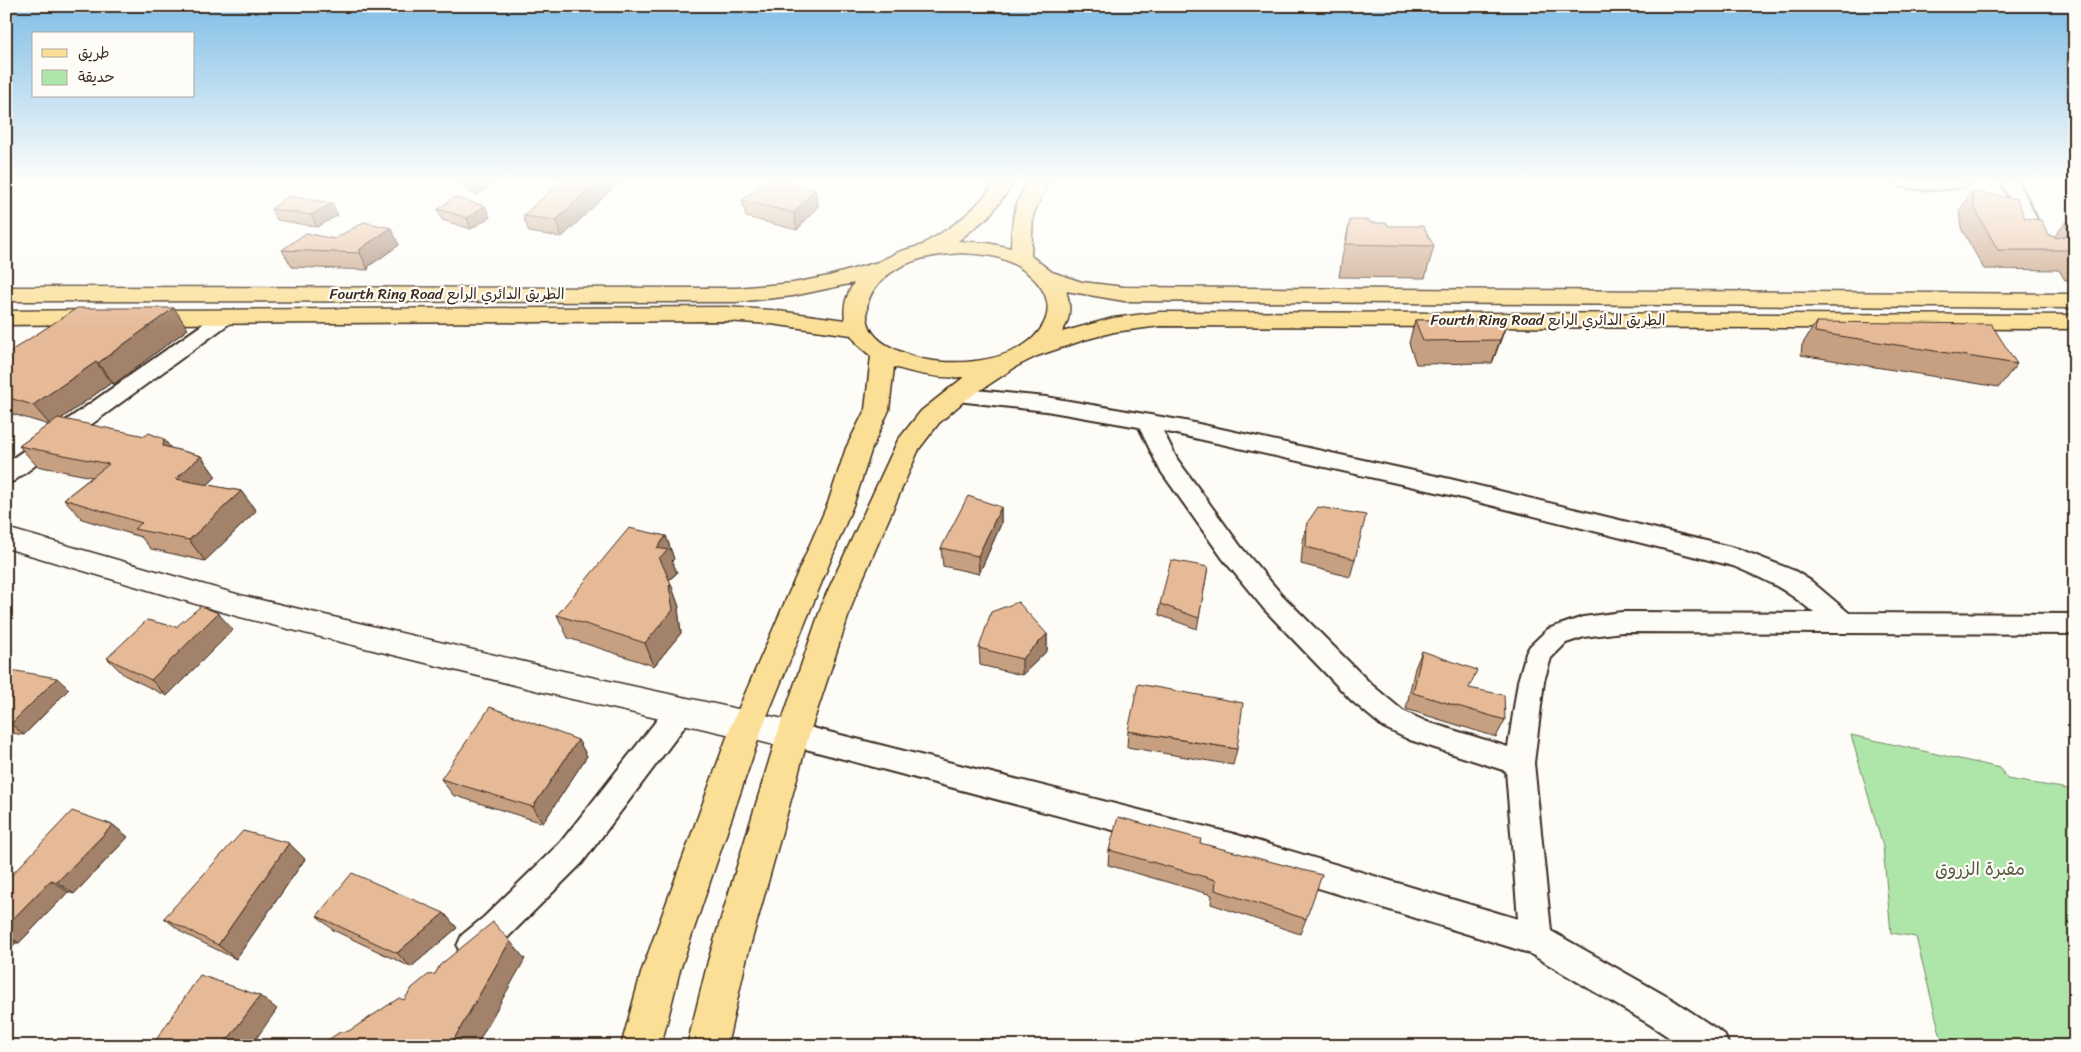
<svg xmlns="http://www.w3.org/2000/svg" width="2081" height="1052" viewBox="0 0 2081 1052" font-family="Sriracha,'Playpen Sans Arabic',sans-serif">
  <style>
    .green { fill: #aee6aa; stroke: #748864 }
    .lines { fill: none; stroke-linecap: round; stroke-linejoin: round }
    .street-casing { stroke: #3b2a1e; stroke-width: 4 }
    .secondary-casing { stroke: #3b2a1e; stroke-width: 3 }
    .primary-casing { stroke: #3b2a1e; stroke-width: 3 }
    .street { fill: #fdfcf7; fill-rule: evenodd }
    .secondary { fill: #fdfcf7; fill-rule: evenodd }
    .primary { fill: #fbdf96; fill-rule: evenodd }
    .wall { fill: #c7a082; stroke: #3b2a1e }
    .shaded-wall { fill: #a2826a; stroke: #3b2a1e }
    .building { fill: #e7ba97; stroke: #3b2a1e }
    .labels { text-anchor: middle; stroke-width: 4.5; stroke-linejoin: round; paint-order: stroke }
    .street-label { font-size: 15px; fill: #3b2a1e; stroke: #fdfcf7 }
    .near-park-label { font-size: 18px; fill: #585941; stroke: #fdfcf7 }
  </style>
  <rect width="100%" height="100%" fill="#fdfcf7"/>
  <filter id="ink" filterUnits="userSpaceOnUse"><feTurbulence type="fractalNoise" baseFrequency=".02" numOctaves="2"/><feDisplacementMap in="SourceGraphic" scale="10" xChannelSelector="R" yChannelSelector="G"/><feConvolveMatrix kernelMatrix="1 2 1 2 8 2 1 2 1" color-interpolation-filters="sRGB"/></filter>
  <g filter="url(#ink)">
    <path class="green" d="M1851 735 2000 768 2007 779 2075 790V1046H1943L1916 937 1891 933 1883 847Z"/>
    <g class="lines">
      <defs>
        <path id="street" d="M1896 182H1969L1966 186C1944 191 1921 191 1899 186Z
          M2001 182H2019L2050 246 2047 250 2041 251 2035 250 2032 246Z
          M227 310 234 312 237 316 234 320 14 481 6 483V463L220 312Z
          M955 388 1046 397 1185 421 1450 479 1739 549 1795 571 1811 581 1849 613 2075 614V634L1622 632 1584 637 1566 643 1551 658 1544 681 1534 763 1551 931 1673 1000 1724 1034 1729 1046H1682L1649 1024 1529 953 1234 862 783 743 779 735 783 727 793 723 1234 834 1518 919 1506 771 1410 740 1383 727 1352 701 1264 609 1223 559 1160 470 1139 427 1046 411 948 400 944 395 948 390ZM1163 431 1450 495 1733 566C1767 580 1786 589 1814 613L1622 612 1583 617 1548 629 1530 646 1526 653 1518 681 1508 747 1427 722 1403 711 1372 685 1282 595 1241 547 1177 459Z
          M681 699 691 702 695 710 691 718 582 863 506 939 484 957 473 962 462 957 457 946 462 935 484 917 560 843 671 702Z"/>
        <path id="secondary" d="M6 528 240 595 563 671 793 721 804 725 809 735 804 745 793 749 563 697 240 617 6 548Z"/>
        <path id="primary" d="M995 182H1015L989 216 958 241 987 243 1011 248C1012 219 1013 207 1028 182H1048L1033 215 1031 256 1052 272 1082 282 1124 287 2075 294V308L1124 301 1066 291C1071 305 1071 319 1062 332L1113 318 1160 312 2075 315V329L1160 326 1114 332 1084 340 1037 356 1017 366 964 401 939 423 919 449 854 599 809 735 746 961 727 1046H687L708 961 777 735 824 599 898 440 921 411 964 377C940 379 917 374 894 367L889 410 872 448 854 503 763 726 680 970 661 1046H621L642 970 731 726 828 503 846 448 865 410 871 356 860 347 851 335 771 324 726 321 143 324 135 322 132 317 135 312 143 310 726 307 771 310 845 320C843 306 846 296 854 283L793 296 736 302 6 301V287L736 288 793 283 829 276 878 262 901 251 923 245 926 242C954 227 977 209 995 182ZM962 253C974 254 988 254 1000 258 1034 270 1067 303 1034 337 1005 365 940 369 904 353 889 347 872 339 868 322 860 288 895 265 924 258 936 255 950 254 962 253Z
          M100 310 108 312 111 317 108 322 100 324 6 325V311Z"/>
      </defs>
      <use href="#street" class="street-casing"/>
      <use href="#secondary" class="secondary-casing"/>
      <use href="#primary" class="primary-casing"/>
      <use href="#street" class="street"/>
      <use href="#secondary" class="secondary"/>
      <use href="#primary" class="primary"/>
    </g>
    <path class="wall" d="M453 182H496L477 195Z
      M560 182H619L562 237 529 232 523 216Z
      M815 189 818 206 797 230 746 217 742 200Z
      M1972 191 2025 218 2049 235 2054 237 2065 223 2075 224V280H2065L2059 270 1984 269 1961 228 1959 211Z
      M271 209 338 215 317 227 277 220Z
      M438 209 490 217 471 229 442 220Z
      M1350 220 1371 223 1388 226 1434 246 1425 278 1339 277 1343 252Z
      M334 239 399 245 369 266 368 270 292 267 282 250Z
      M1415 320H1508L1492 363 1416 364 1409 343Z
      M1816 322 2017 364 1999 387 1801 355 1802 345Z
      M188 329 114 384 111 383 61 419 201 456 216 477 207 485 241 491 256 511 205 561 151 549 141 537 82 519 64 499 92 477 37 466 19 446 49 425 6 412V354Z
      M1001 507V524L979 574 943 566 941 548Z
      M1307 523 1355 559 1350 577 1301 564 1303 541Z
      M666 536 674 559 672 561 677 573 669 580 679 607 678 609 681 633 654 666 568 638 557 615Z
      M1208 567 1197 629 1159 615 1160 604Z
      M176 627 233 630 167 696 124 675 107 658Z
      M1047 634V651L1022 675 980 665 979 648Z
      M1422 651 1505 720 1496 737 1406 709 1415 668Z
      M6 682 69 689 24 735 6 732Z
      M1128 731 1237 749 1233 765 1127 747Z
      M578 740 587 756 543 823 453 795 441 779Z
      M113 825 128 837 74 894 68 892 19 943H16L6 953V881Z
      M289 843 305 859 236 959 183 933 164 918Z
      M1200 843 1306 919 1300 934 1211 904 1212 895 1108 865 1109 850Z
      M444 913 457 928 411 967 333 930 317 916Z"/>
    <path class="shaded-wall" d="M472 182H496L477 195Z
      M596 182H619L562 237 556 220Z
      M815 189 818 206 797 230 794 213Z
      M332 203 338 215 317 227 311 215Z
      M485 206 490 217 471 229 467 218Z
      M391 228 399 245 369 266 368 270 360 253V249Z
      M174 308 188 329 114 384 98 363Z
      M1508 320 1500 342 1492 363 1500 340Z
      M96 362 111 383 51 426 33 405Z
      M164 439 179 459 163 446Z
      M201 456 216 477 192 499 176 479Z
      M241 491 256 511 205 561 189 540Z
      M1001 507V524L979 574 978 556Z
      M666 536 674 559 672 561 677 573 666 582 658 559 657 548Z
      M671 584 679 607 678 609 681 633 654 666 645 643Z
      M218 613 233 630 167 696 151 680Z
      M1047 634V651L1022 675V659Z
      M57 678 69 689 24 735 11 724Z
      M578 740 587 756 543 823 533 807Z
      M113 825 128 837 74 894 57 882Z
      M289 843 305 859 236 959 218 945Z
      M51 880 68 892 19 943 6 935V926Z
      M444 913 457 928 411 967 397 953Z
      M6 936 16 943 6 953Z
      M510 941 525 959 476 1046H450Z
      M260 996 277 1009 251 1046H223Z"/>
    <path class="building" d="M560 182H596L556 220 523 216Z
      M764 182H781L815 189 794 213 742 200Z
      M1972 191 2017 199 2025 218 2041 220 2049 235 2057 238 2067 235 2068 230 2065 223 2075 224V251L2074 250H1998L1975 209Z
      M288 196 332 203 311 215 271 209Z
      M454 197 485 206 467 218 438 209Z
      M1350 220H1369L1371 223H1387L1388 226H1423L1434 246 1346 244Z
      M364 222 391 228 360 249V253L282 250 306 233 334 239Z
      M77 308H174L98 363 96 362 33 405 6 397V354Z
      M1415 320H1508L1500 340 1423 341Z
      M1816 322 1991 324 2017 364 1815 332Z
      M58 418 145 436 149 433 164 439 163 446 201 456 176 479 241 491 189 540 134 529 142 523 64 499 109 464 19 446Z
      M968 496 1001 507 978 556 941 548Z
      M1318 507 1366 515 1355 559 1306 547 1307 523Z
      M629 528 666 536 657 548 668 550 658 559H660L671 584 669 586 673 610 645 643 557 615Z
      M1171 560 1208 567 1199 618 1160 604Z
      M1018 602 1047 634 1022 659 979 648 991 612Z
      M201 606 218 613 151 680 107 658 147 620 176 627Z
      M1422 651 1477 670 1469 688 1504 695 1505 720 1413 693Z
      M16 671 57 678 11 724 6 723V682Z
      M1138 684 1243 703 1237 749 1128 731Z
      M490 707 578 740 533 807 441 779Z
      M72 811 113 825 57 882 51 880 6 926V881Z
      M1118 817 1201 839 1200 843 1322 875 1306 919 1215 890 1216 880 1109 850Z
      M243 831 289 843 218 945 164 918Z
      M352 873 444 913 397 953 317 916Z
      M493 922 510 941 450 1046H319L340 1032 349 1031 399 998 404 1000 412 988 428 975 435 974 440 965Z
      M200 975 260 996 223 1046H152Z"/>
  </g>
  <linearGradient id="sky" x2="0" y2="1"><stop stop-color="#80bee7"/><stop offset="0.55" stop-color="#fefefb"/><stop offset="1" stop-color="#fefefb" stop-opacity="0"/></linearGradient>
  <rect width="2081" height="329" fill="url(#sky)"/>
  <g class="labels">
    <g class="street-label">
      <text x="447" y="299">Fourth Ring Road الطريق الدائري الرابع</text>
      <text x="1548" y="325">Fourth Ring Road الطريق الدائري الرابع</text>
    </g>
    <g class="near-park-label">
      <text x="1980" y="875">مقبرة الزروق</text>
    </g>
  </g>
  <rect width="2081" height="1052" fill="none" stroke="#fdfcf7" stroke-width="25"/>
  <rect x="12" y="12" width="2056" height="1027" fill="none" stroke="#3b2a1e" stroke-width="2" filter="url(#ink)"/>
  <rect x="32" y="32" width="162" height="65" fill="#fdfcf7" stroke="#afa8a0"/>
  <rect x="42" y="49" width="25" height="8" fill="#fbdf96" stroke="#afa8a0"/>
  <text x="78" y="58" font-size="15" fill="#3b2a1e">طريق</text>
  <rect x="42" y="70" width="25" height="15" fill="#aee6aa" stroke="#afa8a0"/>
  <text x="78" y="82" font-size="15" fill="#3b2a1e">حديقة</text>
</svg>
